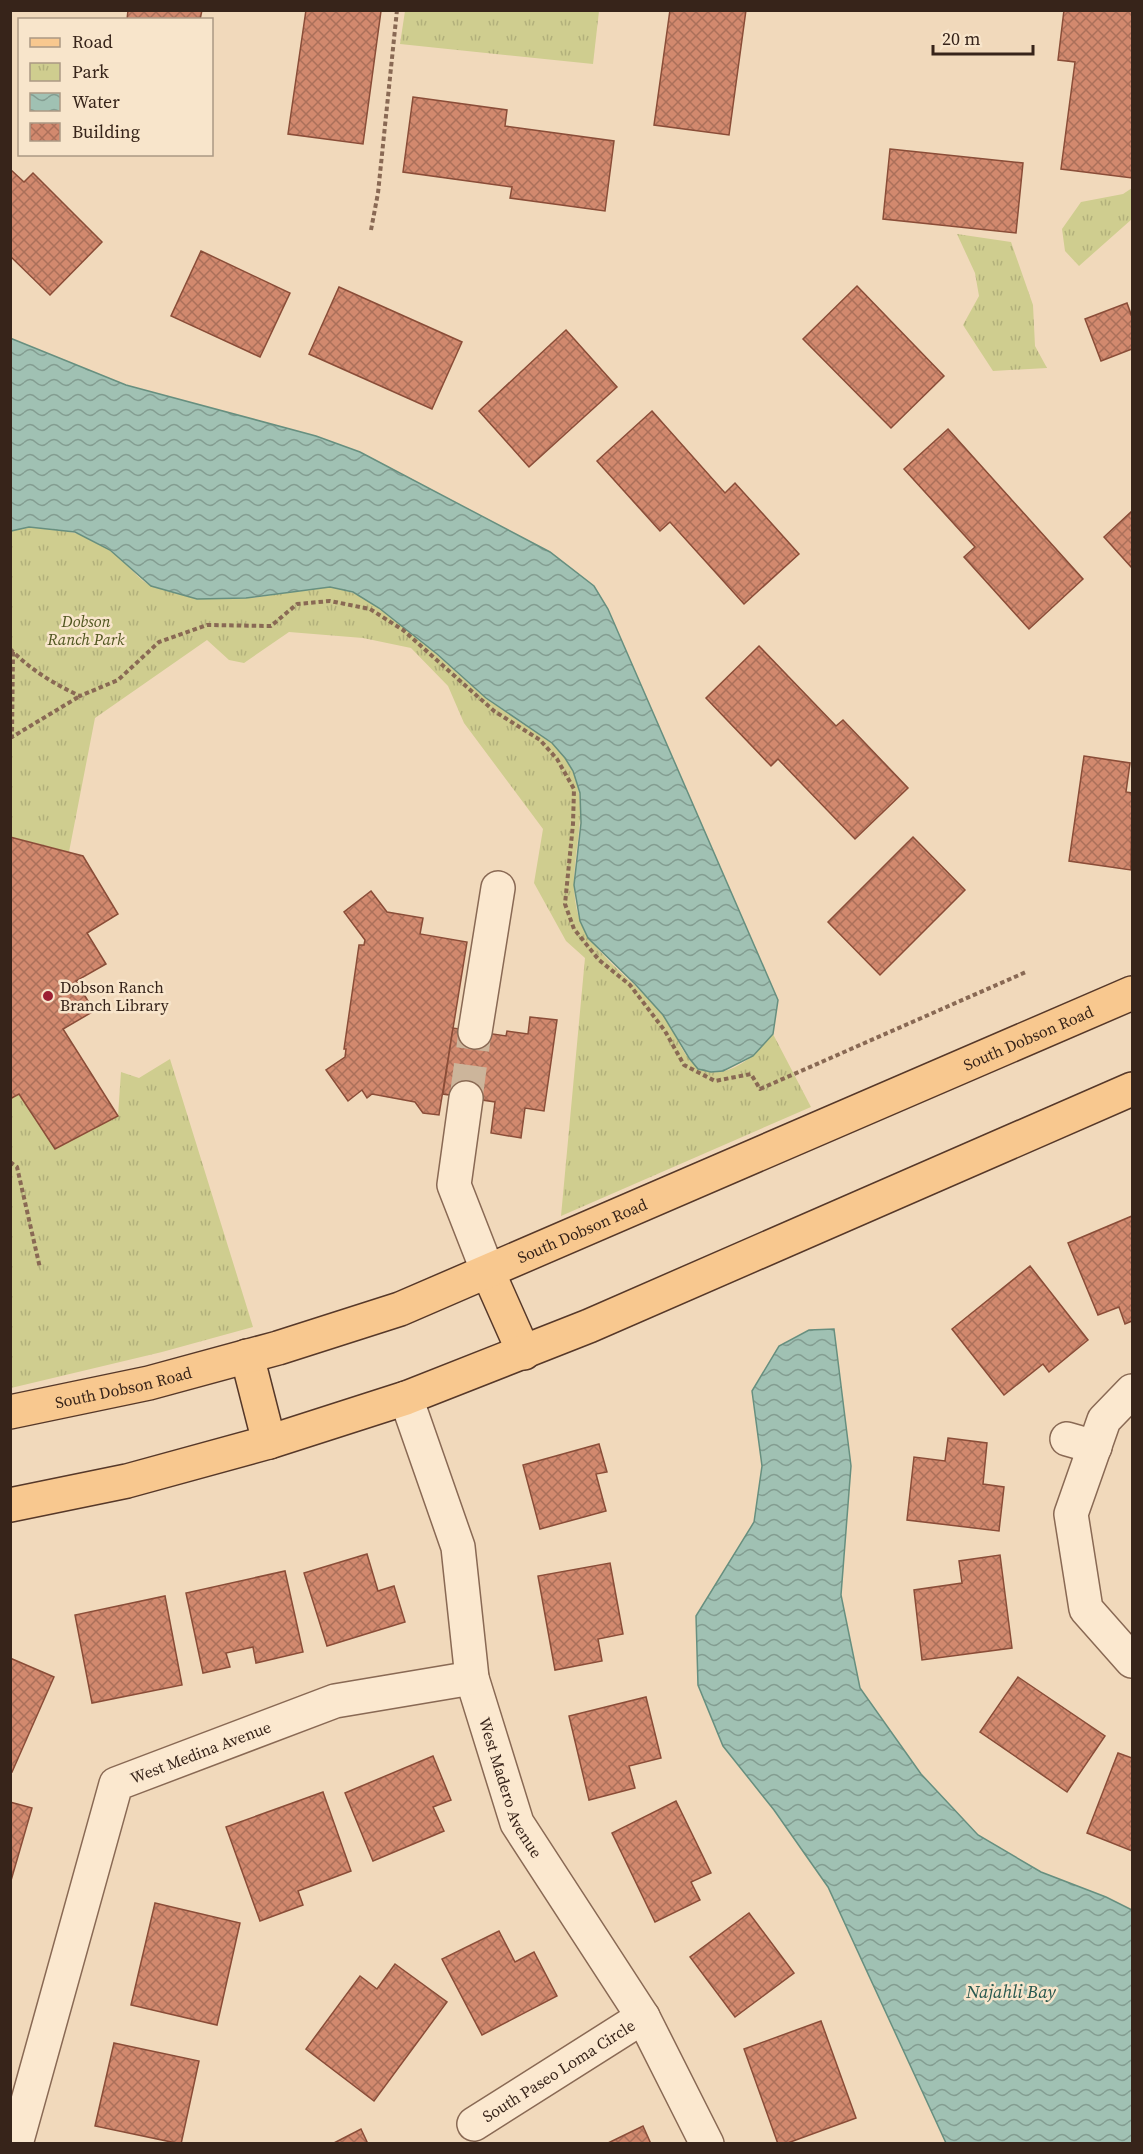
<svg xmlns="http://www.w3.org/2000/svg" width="1143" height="2154" viewBox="0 0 1143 2154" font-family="'Source Serif 4',serif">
<defs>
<pattern id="park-tufts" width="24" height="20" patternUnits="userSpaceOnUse" patternTransform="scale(1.5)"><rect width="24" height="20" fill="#cfcd8f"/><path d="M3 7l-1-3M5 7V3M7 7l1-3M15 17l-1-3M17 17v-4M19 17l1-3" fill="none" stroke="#b2b07b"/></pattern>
<pattern id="water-waves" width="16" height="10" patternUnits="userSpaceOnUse" patternTransform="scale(1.5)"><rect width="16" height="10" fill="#a0c1b3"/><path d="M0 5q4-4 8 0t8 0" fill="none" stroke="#839d91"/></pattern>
<pattern id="building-cross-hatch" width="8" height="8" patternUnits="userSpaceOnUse" patternTransform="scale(1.5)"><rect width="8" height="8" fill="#d2896e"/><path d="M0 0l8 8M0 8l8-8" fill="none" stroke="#ab705a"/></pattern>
</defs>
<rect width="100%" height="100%" fill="#f1d9bb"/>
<g fill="url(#park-tufts)">
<polygon points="405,11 599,11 593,64 400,44"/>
<polygon points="1132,188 1132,219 1079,266 1065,251 1062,229 1081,202 1123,194"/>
<polygon points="957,234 1011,242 1033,305 1035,346 1047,368 993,371 963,325 979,296 975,273"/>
<path d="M29,527C61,530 81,530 110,550C123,558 140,583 154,587C168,590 183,590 197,592C214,594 232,599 250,598C276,596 303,586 329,587C376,588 450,671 488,699C502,710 517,720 532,730C539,735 547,739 554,745C607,798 560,857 579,918C590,952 638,984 662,1013C677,1032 684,1069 711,1072C737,1074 758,1052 773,1034L811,1107L561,1216L585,958L566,941L534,883L543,829L464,723L448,686L411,648L363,638L289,632L244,663L229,660L207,640L95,718L69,852L11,837L10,531Z"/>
<polygon points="170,1059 253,1327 162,1352 11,1388 10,1099 19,1094 55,1149 118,1116 121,1072 139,1078"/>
</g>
<g fill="url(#water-waves)" stroke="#678f7f" stroke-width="1.5">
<polygon points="10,338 126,385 316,436 360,452 550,552 594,586 608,609 778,1000 773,1034 753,1056 723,1071 711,1072 698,1069 689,1058 663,1015 635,984 588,938 580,921 574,885 581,823 580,793 573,771 565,758 552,743 486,698 437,654 379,608 353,592 330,587 246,598 197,599 151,586 110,550 75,532 29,527 11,531"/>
<polygon points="834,1329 851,1466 841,1595 860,1688 921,1774 978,1835 1041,1872 1106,1897 1132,1910 1132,2143 946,2143 828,1887 774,1810 723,1746 698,1685 696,1616 754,1522 762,1466 752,1391 779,1346 809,1330"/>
</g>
<g fill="url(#building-cross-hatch)" stroke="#8a4d38" stroke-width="1.5">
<polygon points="128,10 202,10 200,20 127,20"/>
<polygon points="306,10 381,11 363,144 288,134"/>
<polygon points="670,10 746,10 729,135 654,125"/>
<polygon points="1064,10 1132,10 1132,178 1061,169 1075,62 1058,60"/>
<polygon points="413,97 507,110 505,126 614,141 605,211 510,198 512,187 403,172"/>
<polygon points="890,149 1023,163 1016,233 883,219"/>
<polygon points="10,169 24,182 33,173 102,242 50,295 10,256"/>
<polygon points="201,251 290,293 260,357 171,316"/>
<polygon points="857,286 944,376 891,428 803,339"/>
<polygon points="339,287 462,342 432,409 309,354"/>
<polygon points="1127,303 1132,317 1132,349 1101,361 1085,319"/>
<polygon points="566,330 617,387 529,467 479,411"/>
<polygon points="652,411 725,493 735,483 799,554 744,604 670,522 660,531 597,461"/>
<polygon points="948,429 1083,579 1029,629 964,557 975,547 904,469"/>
<polygon points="1132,511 1132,568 1104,537"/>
<polygon points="759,646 836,726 843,720 908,788 855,839 778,759 771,766 706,698"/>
<polygon points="1084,756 1130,763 1126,792 1132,793 1131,870 1069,861"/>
<polygon points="10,837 83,856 118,914 87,933 106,964 76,981 94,1011 63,1029 118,1116 55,1149 19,1094 10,1099"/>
<polygon points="913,837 965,890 880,975 828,922"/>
<polygon points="371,891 387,912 423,918 420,934 467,942 439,1115 423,1113 415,1102 372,1094 367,1098 362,1090 348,1101 326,1070 345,1057 346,1049 344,1049 359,945 364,945 365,940 344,912"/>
<polygon points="530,1017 557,1020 544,1111 525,1108 521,1138 491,1133 495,1102 443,1094 453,1028 506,1036 507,1031 528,1034"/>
<polygon points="1132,1216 1132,1321 1125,1324 1119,1307 1098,1315 1068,1243"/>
<polygon points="1030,1266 1088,1340 1049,1372 1043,1364 1004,1395 952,1329"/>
<polygon points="948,1438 987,1443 983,1484 1004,1487 999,1531 907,1520 914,1457 945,1461"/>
<polygon points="599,1444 607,1472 596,1474 606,1511 540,1529 523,1465"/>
<polygon points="367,1554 378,1591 394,1586 405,1622 327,1646 304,1573"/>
<polygon points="1000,1555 1012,1648 922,1660 914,1590 962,1583 959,1561"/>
<polygon points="610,1563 623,1634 598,1639 602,1661 555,1670 538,1576"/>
<polygon points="285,1571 303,1652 256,1663 253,1647 226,1653 230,1667 203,1673 186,1593"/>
<polygon points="165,1596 182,1685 92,1703 75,1615"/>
<polygon points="10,1658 54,1677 12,1772 10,1771"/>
<polygon points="1018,1677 1105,1736 1067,1792 980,1732"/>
<polygon points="646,1697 661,1758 629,1766 635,1788 589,1800 569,1716"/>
<polygon points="1118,1753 1132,1758 1132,1851 1087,1833"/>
<polygon points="433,1756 451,1800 433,1807 444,1831 373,1861 345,1793"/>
<polygon points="323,1792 351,1871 298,1891 303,1905 260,1921 226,1827"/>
<polygon points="676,1801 711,1873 691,1882 700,1900 655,1922 612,1833"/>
<polygon points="10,1802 32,1808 10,1884"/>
<polygon points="155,1903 240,1923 217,2025 131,2005"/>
<polygon points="749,1913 794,1973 735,2017 690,1957"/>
<polygon points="499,1931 515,1962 534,1952 557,1996 482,2035 442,1959"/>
<polygon points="395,1964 447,2002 374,2101 306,2049 360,1976 377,1989"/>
<polygon points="821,2021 856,2118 785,2144 778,2144 744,2049"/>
<polygon points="114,2043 199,2061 181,2144 95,2126"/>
<polygon points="643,2126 651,2144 606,2144"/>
<polygon points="361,2129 368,2144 332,2144"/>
</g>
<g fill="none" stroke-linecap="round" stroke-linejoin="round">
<polyline stroke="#ccb59b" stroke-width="33" stroke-dasharray="33 16" stroke-linecap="butt" points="466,1098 475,1032"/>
<g stroke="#896954" stroke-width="36">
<g id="minor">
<polyline points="475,1032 498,888"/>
<polyline points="466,1098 454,1185 488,1272"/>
<polyline points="1132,1391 1104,1420 1071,1514 1086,1609 1132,1661"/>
<path id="s1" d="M406,1398L458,1547L472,1678L517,1823L643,2017L707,2144"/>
<polyline points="1067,1439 1095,1447"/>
<path id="s2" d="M474,2124L643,2017"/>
<path id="s3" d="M16,2144L116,1784L335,1701L472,1678"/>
</g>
</g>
<g stroke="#563829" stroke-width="36">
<g id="major">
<polyline points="488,1272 524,1353"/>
<polyline points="247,1356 269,1442"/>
<path id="s4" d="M10,1412L149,1383L278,1348L400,1309L1132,993"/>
<polyline points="10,1505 127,1481 269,1442 406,1398 589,1326 1132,1089"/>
</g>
</g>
<g stroke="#896954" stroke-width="4" stroke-dasharray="4.5 3" stroke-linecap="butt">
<polyline points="371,230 378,193 397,10"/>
<path d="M10,649C31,670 54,684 80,696L118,680L159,642L207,625L271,626L297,604L330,601L370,609L403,630L494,711L540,740L557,759L574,789L573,824L565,904L574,929L599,960L630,985L665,1031L684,1065L715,1081L751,1074L760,1089L1026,972"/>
<polyline points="13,652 12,737 80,696"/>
<polyline points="10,1162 17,1167 40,1268"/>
</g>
<use href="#minor" stroke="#fbe8cf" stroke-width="33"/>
<use href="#major" stroke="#f8c88f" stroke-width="33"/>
</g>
<circle fill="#9c2033" stroke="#f8e5cb" stroke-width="2" cx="48" cy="996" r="6"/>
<g text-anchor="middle" stroke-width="5" stroke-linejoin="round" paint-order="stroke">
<g font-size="16" font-style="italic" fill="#4f551f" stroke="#f8e5cb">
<text x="86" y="627">Dobson<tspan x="86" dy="18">Ranch Park</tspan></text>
</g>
<g font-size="16" fill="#37241a" stroke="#f8e5cb" text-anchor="start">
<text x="60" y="993">Dobson Ranch<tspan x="60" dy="18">Branch Library</tspan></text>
</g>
<g font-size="16" fill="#37241a" stroke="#f8e5cb">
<text dy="6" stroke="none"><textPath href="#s4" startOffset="1088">South Dobson Road</textPath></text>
<text dy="6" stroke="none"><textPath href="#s4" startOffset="602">South Dobson Road</textPath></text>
<text dy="6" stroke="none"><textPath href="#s4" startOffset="116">South Dobson Road</textPath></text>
<text dy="6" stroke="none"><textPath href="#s3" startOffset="464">West Medina Avenue</textPath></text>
<text dy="6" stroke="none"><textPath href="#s1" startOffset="406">West Madero Avenue</textPath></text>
<text dy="6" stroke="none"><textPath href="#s2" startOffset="100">South Paseo Loma Circle</textPath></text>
</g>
<g font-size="18" font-style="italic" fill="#28584e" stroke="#f8e5cb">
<text x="1011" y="1998">Najahli Bay</text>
</g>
</g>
<rect width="1143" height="2154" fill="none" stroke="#37241a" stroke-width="24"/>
<rect x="18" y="18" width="195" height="138" fill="#f8e5cb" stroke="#ab9884" stroke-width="1.5"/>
<rect x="30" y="38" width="30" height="9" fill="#f8c88f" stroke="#ab9884" stroke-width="1.5"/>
<text x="72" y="48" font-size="18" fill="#37241a">Road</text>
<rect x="30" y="63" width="30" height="18" fill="url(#park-tufts)" stroke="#ab9884" stroke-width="1.5"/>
<text x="72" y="78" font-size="18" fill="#37241a">Park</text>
<rect x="30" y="93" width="30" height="18" fill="url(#water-waves)" stroke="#ab9884" stroke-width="1.5"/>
<text x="72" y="108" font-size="18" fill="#37241a">Water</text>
<rect x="30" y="123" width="30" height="18" fill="url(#building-cross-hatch)" stroke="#ab9884" stroke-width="1.5"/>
<text x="72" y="138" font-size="18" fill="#37241a">Building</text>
<path d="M933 45v9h100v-9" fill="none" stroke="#37241a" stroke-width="3"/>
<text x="942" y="45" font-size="18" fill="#37241a" stroke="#f8e5cb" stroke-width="4.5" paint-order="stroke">20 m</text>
</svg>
